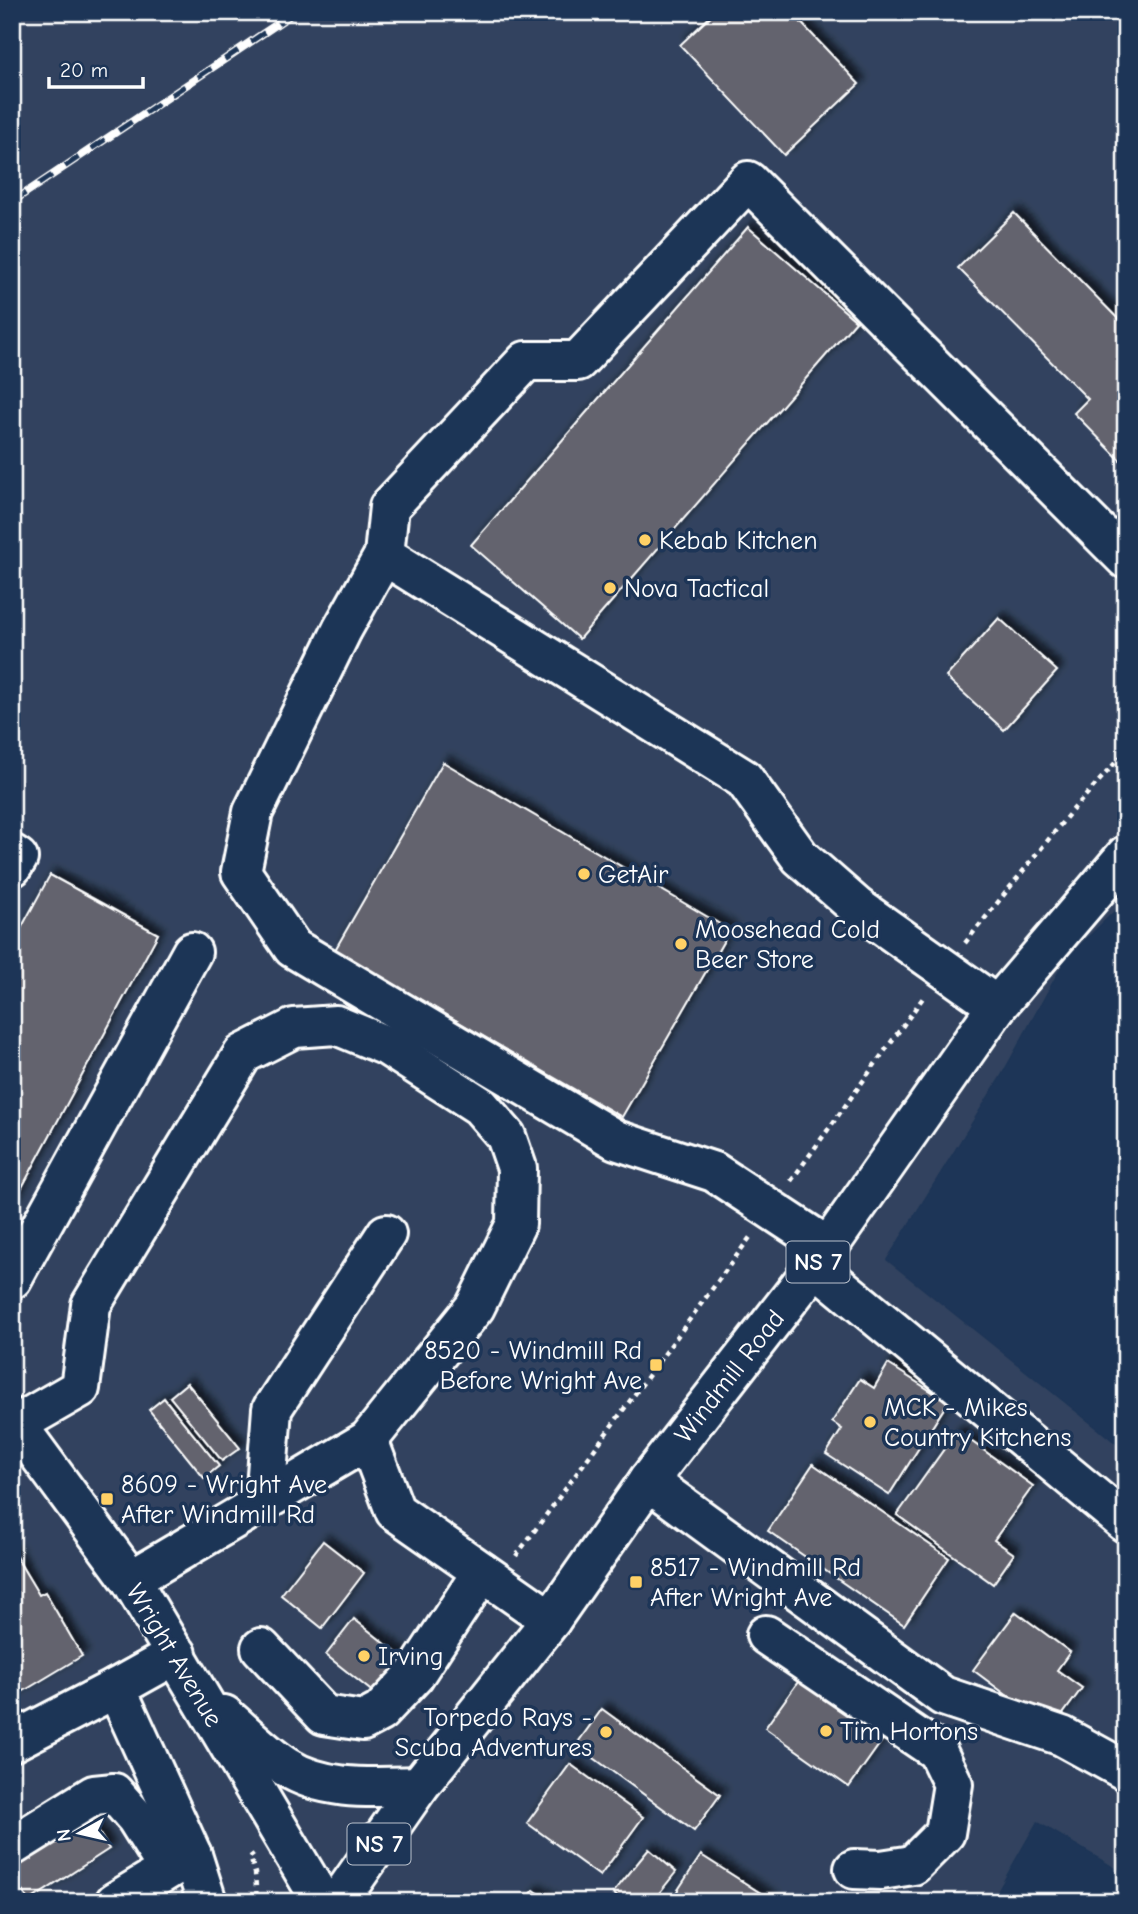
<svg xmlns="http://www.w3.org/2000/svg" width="1138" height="1914" viewBox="0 0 1138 1914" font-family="'Comic Neue',sans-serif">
<defs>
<filter id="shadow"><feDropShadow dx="6" dy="-6" stdDeviation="3.5" flood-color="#0009"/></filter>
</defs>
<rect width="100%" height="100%" fill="#1d3557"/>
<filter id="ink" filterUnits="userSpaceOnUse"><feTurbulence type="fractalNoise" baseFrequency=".0143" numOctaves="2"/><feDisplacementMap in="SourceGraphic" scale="14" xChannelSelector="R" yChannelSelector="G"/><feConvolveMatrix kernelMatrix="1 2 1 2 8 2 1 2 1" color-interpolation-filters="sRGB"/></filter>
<g filter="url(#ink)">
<polygon fill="#32435e" points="12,12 1126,12 1126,899 1065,959 1001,1075 886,1260 1126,1452 1126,1874 1037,1821 991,1902 12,1902"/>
<g fill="#64646e" stroke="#fff" stroke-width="2" filter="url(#shadow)">
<polygon points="715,12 791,12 859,84 784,155 680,45"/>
<polygon points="1014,213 1126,327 1126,466 1074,413 1088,399 958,268"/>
<polygon points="748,227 856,321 579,639 471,545"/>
<polygon points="999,618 1057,671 1004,730 946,677"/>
<polygon points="443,762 730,930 622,1117 335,950"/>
<polygon points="50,875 158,934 12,1206 12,945"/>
<polygon points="888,1364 948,1402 889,1495 826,1454 842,1429 832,1422 860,1379 874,1388"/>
<polygon points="187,1383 240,1448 222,1461 170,1397"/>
<polygon points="164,1398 219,1466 204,1478 149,1410"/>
<polygon points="957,1431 1033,1486 994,1540 1014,1554 993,1584 897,1515"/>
<polygon points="813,1464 949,1558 904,1625 768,1531"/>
<polygon points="323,1541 364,1573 322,1628 281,1595"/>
<polygon points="12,1550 39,1595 45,1592 82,1656 12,1698"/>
<polygon points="1016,1612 1070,1652 1057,1670 1082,1688 1052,1729 973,1670"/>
<polygon points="354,1619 402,1657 374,1693 326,1655"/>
<polygon points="803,1675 886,1735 849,1787 765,1728"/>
<polygon points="602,1709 720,1795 694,1831 576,1745"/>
<polygon points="570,1764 643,1817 600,1876 527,1823"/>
<polygon points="84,1809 109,1849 29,1901 12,1875 12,1855"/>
<polygon points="649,1849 676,1872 652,1902 624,1902 613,1893"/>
<polygon points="701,1855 773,1901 772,1902 670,1902"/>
<polygon points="534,1890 551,1902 525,1902"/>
</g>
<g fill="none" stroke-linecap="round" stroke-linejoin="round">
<g stroke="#fff" stroke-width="44">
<g id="minor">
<polyline points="384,555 342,630 253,812 241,872 293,948 616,1140 714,1172 828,1247"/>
<polyline points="12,854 18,858 12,867"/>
<polyline points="997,1006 857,907 800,857 744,779 384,555 389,507 526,361 578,361 748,181 1126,559"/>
<polyline points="815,1266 1126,1523"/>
<polyline points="12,1279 192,952"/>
<polyline points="12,1427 80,1388 91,1305 243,1054 294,1028 336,1025 387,1046 480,1106 506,1136 517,1168 516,1224 475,1307 368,1440 131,1580"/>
<polyline points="368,1440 395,1511 551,1620"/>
<polyline points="648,1481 943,1696 1062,1736 1126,1771"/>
<polyline points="265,1501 272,1409 386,1234"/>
<polyline points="766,1635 937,1751 953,1784 945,1833 913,1865 881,1870 854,1869"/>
<polyline points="261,1648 324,1715 363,1721 380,1712 414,1676 482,1572"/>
<polyline points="12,1742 116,1688"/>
<polyline points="12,1846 94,1795 114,1793 136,1818 168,1869"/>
<polyline points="192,1855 207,1902"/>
<polyline points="115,1902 192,1855 116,1688 177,1654"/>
</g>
</g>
<g stroke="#fff" stroke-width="44">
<g id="major">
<polyline points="12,1418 131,1580 322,1902"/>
<path d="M224,1715C244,1732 264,1753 286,1767C326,1792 375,1787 419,1786"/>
<polyline points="338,1902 419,1786 551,1620 648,1481 815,1266 997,1006 1126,855"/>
</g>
</g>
<g stroke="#fff" stroke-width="4.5" stroke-dasharray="5 5" stroke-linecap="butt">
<polyline points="965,943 1069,814 1126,751"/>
<polyline points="791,1181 925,995"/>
<polyline points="516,1556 751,1236"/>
<polyline points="254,1854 250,1857 255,1873 257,1902"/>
</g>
<use href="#minor" stroke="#1d3557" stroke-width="38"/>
<use href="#major" stroke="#1d3557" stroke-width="38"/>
<g stroke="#fff" stroke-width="8">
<polyline id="rail" points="12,202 295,12"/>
</g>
<use href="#rail" stroke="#1d3557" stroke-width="5" stroke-dasharray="16" stroke-linecap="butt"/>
</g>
</g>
<g fill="#ffd166" stroke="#1d3557" stroke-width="2.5">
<circle cx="645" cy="540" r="7"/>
<circle cx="610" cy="588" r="7"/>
<circle cx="584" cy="874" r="7"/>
<circle cx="681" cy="944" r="7"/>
<rect x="649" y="1358" width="14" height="14" rx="3.5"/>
<circle cx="870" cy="1422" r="7"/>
<rect x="100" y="1492" width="14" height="14" rx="3.5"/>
<rect x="629" y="1575" width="14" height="14" rx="3.5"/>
<circle cx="364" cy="1656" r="7"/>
<circle cx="826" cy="1731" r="7"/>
<circle cx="606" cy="1732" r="7"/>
</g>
<g text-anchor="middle" stroke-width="7" stroke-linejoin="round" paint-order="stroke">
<g fill="#1d3557" stroke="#bbc2cd" stroke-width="2">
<rect x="786.5" y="1241.5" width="63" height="41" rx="5"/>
<rect x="347.5" y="1823.5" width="63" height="41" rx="5"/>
</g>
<g font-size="24" font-weight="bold" fill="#fff">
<text x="818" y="1270">NS 7</text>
<text x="379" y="1852">NS 7</text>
</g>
<g font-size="26" fill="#fff" stroke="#1d3557" text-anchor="start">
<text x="659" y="549">Kebab Kitchen</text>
<text x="624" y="597">Nova Tactical</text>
<text x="598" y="883">GetAir</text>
<text x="695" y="938">Moosehead Cold<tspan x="695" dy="30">Beer Store</tspan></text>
<text x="642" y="1359" text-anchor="end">8520 - Windmill Rd<tspan x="642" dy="30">Before Wright Ave</tspan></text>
<text x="884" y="1416">MCK - Mikes<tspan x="884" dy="30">Country Kitchens</tspan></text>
<text x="121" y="1493">8609 - Wright Ave<tspan x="121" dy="30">After Windmill Rd</tspan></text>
<text x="650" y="1576">8517 - Windmill Rd<tspan x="650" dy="30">After Wright Ave</tspan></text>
<text x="378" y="1665">Irving</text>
<text x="592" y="1726" text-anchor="end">Torpedo Rays -<tspan x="592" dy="30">Scuba Adventures</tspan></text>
<text x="840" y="1740">Tim Hortons</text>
</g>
<g font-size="26" fill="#fff" stroke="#1d3557">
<text transform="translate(729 1376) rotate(-52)" y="9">Windmill Road</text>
<text transform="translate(175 1655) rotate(59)" y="9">Wright Avenue</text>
</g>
</g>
<rect width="1138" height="1914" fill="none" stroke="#1d3557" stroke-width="42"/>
<rect x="21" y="21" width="1096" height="1872" fill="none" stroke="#fff" stroke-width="2.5" filter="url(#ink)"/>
<g transform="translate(80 1833) rotate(262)" stroke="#1d3557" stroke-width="5" paint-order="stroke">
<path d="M0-5L12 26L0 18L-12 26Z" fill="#ffffff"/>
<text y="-10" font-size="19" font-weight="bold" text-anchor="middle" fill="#ffffff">N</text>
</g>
<path d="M49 77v10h94v-10" fill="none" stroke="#ffffff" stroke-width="3.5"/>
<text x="60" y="77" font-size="21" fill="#ffffff" stroke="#1d3557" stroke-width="5" paint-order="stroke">20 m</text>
</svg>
